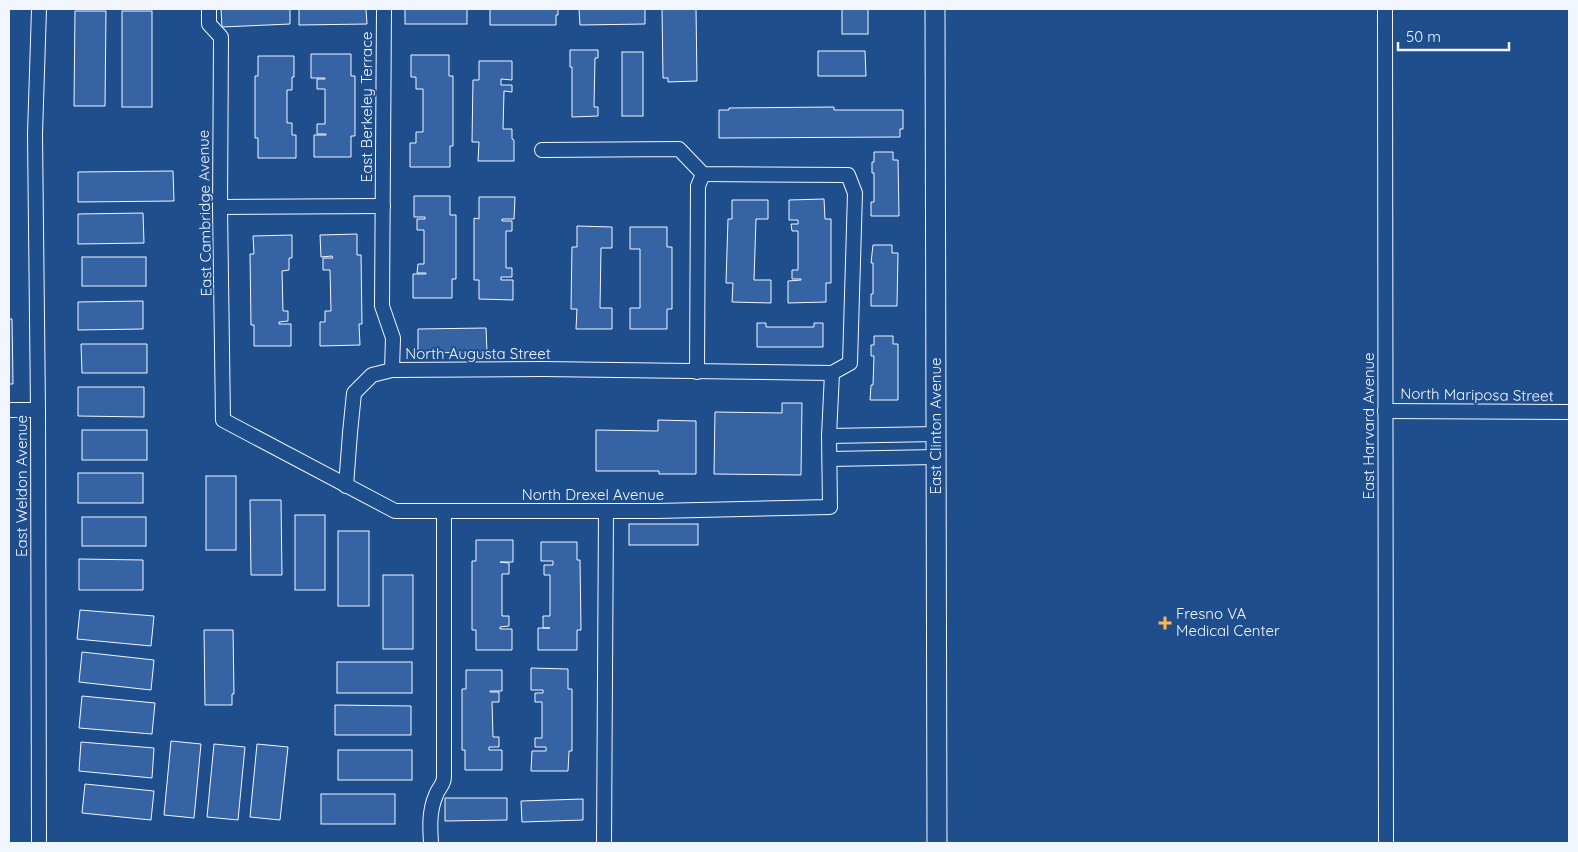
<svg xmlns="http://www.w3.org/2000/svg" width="1578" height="852" viewBox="0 0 1578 852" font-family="Quicksand,sans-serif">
<rect width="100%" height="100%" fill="#1f4e8c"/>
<g fill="#3563a3" stroke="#f2f6ff">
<polygon points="221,9 290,9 290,24 222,27"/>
<polygon points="299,9 366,9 367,24 299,25"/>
<rect x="405" y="9" width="62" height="15"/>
<polygon points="490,9 558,9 558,15 556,15 556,25 490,25"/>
<polygon points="579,9 645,9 645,24 580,25"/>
<polygon points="662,9 696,9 697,81 668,82 668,78 663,78"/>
<rect x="842" y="9" width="26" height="25"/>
<polygon points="75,11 106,11 105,106 74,106"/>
<rect x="122" y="11" width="30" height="96"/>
<polygon points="570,50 598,50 598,58 595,58 594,107 598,107 598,116 572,117 572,67 570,67"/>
<polygon points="818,51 865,51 866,76 818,76"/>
<rect x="622" y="52" width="21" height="64"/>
<polygon points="311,54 351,54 351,76 355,76 355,136 351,136 351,157 314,157 314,135 326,135 326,134 317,134 317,124 325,124 325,89 317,89 317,79 325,79 325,78 311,78"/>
<polygon points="411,55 449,55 449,76 453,76 453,146 450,146 450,167 410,167 410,143 416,143 416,132 423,132 423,89 416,89 416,77 411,77"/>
<polygon points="258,56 294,56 294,77 292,77 292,90 287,90 287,123 292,123 292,135 296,135 296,158 258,158 258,138 255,138 255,76 258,76"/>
<polygon points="479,61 512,61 512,80 501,79 501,85 512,85 512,92 504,91 503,129 512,129 512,139 514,140 514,161 478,161 479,142 472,142 473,80 479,80"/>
<polygon points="834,107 834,110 903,110 903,129 900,129 900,137 719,138 719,110 729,110 729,108"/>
<polygon points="874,152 893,152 893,160 898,160 899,216 871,216 871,202 874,202 874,173 872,173 872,162 874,162"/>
<polygon points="173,171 174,201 78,202 78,172"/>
<polygon points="414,196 450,196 450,215 456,215 456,279 452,279 452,298 413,298 413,274 426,274 426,273 417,273 418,264 424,264 424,230 417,230 417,219 425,219 425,217 414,217"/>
<polygon points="479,197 515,197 514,219 502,219 502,221 512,221 512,231 506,231 506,268 512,268 512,277 501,277 501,280 513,280 513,300 479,299 479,280 474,280 474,218 479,219"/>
<polygon points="824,199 825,219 831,219 831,283 826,283 826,302 788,303 788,281 801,280 801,279 792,279 792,270 798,270 798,231 792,231 791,224 798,224 798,220 789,220 789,200"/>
<polygon points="732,200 768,200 768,219 756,219 754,280 771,280 771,303 732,302 733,283 726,283 728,219 732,219"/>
<polygon points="143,213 144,243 78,244 78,214"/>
<polygon points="577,226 612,227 612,248 601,248 600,308 612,308 612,329 576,329 577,309 571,309 572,247 577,247"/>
<polygon points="630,227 667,227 667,247 672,247 672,309 667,309 667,329 630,329 630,308 640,308 640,249 630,249"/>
<polygon points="357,234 357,255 361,255 362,324 359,324 360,345 320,346 320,322 325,322 325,311 331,311 330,270 323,270 323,258 333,258 332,256 321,257 320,235"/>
<polygon points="292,235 292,258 289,258 289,270 282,271 283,311 288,311 288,321 279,322 279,324 291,324 291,346 254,346 254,325 251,325 250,254 254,254 253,236"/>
<polygon points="873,245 892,245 892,253 898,253 897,306 871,306 871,294 873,294 873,263 871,263"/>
<rect x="82" y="257" width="64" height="29"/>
<polygon points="143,301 143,329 78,330 78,302"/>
<polygon points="9,319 12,319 13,384 9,384"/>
<polygon points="757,323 766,323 766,327 814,327 814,323 823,323 823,347 757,347"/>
<polygon points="486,328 487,352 418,353 418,329"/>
<polygon points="874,336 893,336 893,344 898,344 898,400 870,400 871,385 873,385 874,356 871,356 871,345 874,345"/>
<polygon points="81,344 147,344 147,373 82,373"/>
<polygon points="78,387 144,387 144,417 78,416"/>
<polygon points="782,403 802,403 801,475 714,474 715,412 782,413"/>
<polygon points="658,420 696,421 696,474 659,474 659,471 596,471 596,430 658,431"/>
<rect x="82" y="430" width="65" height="30"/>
<rect x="78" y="473" width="65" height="30"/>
<rect x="206" y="476" width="30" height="74"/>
<polygon points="250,500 281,500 282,575 251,575"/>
<rect x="295" y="515" width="30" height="75"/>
<rect x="82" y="517" width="64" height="29"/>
<rect x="629" y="524" width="69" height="21"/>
<rect x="338" y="531" width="31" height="75"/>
<polygon points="476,540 513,540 513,562 500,562 509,563 509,574 502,574 502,616 509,616 509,626 500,627 500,629 512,629 512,650 476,650 476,630 472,630 472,561 476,561"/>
<polygon points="541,542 577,542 577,560 580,560 581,630 577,630 577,650 538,650 538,628 550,628 543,628 543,616 550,616 550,575 544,575 544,565 553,565 553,561 541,561"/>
<polygon points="79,559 143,560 143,590 79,590"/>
<rect x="383" y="575" width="30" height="74"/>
<polygon points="80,610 154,616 151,646 77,639"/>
<polygon points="204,630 233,630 234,694 232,694 232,705 205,705"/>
<polygon points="82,652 154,660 151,690 79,682"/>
<rect x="337" y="662" width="75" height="31"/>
<polygon points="531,668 568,669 568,689 572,689 572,751 569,751 568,771 531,771 532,751 546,751 546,747 535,747 535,738 542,738 542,702 535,702 535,693 543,693 543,690 531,690"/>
<polygon points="466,670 502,670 502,691 490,691 490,692 499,692 499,702 492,702 493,737 499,737 499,747 489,747 489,750 502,750 502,770 465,770 465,750 462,750 462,689 466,689"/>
<polygon points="82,696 155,703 152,734 79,728"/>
<polygon points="335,705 411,706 411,735 335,735"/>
<polygon points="171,741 201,744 194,818 164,815"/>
<polygon points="81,742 154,748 152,778 79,771"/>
<polygon points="214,744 245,747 238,820 207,817"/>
<polygon points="257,744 288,747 280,820 250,817"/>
<rect x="338" y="750" width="74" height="30"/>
<polygon points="85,784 154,791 151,820 82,813"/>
<rect x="321" y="794" width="74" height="30"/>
<polygon points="445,798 507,798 507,820 445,821"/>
<polygon points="583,799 583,820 522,822 521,801"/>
</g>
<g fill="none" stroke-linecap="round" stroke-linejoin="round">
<g stroke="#f2f6ff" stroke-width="16">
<g id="minor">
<polyline points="209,9 209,24 221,37 220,207 223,420 395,511 656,511 830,507 829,436 832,373 543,369 392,370 393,338 382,306 384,9"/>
<polyline points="1385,9 1386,843"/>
<polyline points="542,150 679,149 703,174 848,175 855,193 850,363 832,373"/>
<polyline points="220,207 383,206"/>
<polyline points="697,372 698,186 703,174"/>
<polyline points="9,410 38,410"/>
<polyline points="1385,411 1569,412"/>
<polyline points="829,436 936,434"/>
<polyline points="830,459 936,457"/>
<polyline points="346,486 350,433 354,393 372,375 392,370"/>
<polyline points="39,843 38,410 35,134 39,9"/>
<path d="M431,843C430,827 429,811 436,795C438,788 444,785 444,777V511"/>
<polyline points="604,843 606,511"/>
</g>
</g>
<g stroke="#f2f6ff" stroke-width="21">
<polyline id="secondary" points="935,9 937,843"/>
</g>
<use href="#minor" stroke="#1f4e8c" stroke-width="14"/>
<use href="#secondary" stroke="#1f4e8c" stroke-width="19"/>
</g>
<path fill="#ffb74d" stroke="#1f4e8c" stroke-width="2" d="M1162.5 615.5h5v5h5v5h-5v5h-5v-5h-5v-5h5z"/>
<g text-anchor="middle" stroke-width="4" stroke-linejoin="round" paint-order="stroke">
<g font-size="15" fill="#f2f6ff" stroke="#1f4e8c">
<text transform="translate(367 107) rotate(-90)" y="5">East Berkeley Terrace</text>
<text transform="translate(205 213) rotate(-91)" y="5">East Cambridge Avenue</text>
<text x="478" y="359">North Augusta Street</text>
<text transform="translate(1477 395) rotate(1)" y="5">North Mariposa Street</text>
<text transform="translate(936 426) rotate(-90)" y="5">East Clinton Avenue</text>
<text transform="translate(1369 426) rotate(-90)" y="5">East Harvard Avenue</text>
<text transform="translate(22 486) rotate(-90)" y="5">East Weldon Avenue</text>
<text x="593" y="500">North Drexel Avenue</text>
</g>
<g font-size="15" fill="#f2f6ff" stroke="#1f4e8c" text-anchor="start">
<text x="1176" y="619">Fresno VA<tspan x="1176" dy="17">Medical Center</tspan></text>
</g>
</g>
<rect width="1578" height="852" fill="none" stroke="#f2f6ff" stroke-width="20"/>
<path d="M1398 42v8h111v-8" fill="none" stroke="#f2f6ff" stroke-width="2.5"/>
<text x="1406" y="42" font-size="15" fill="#f2f6ff" stroke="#1f4e8c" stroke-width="4" paint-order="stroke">50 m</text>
</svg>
